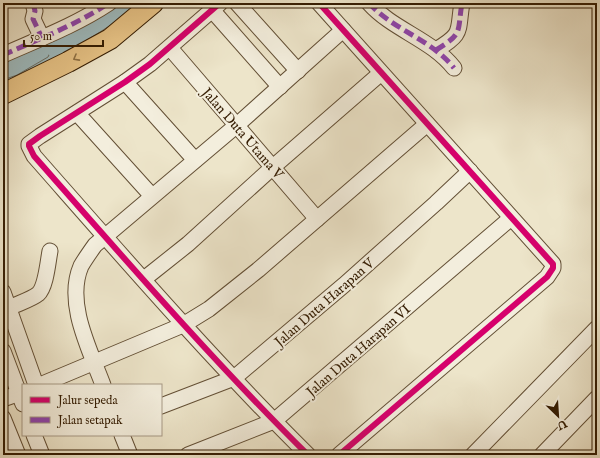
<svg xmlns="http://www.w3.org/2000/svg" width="600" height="458" viewBox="0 0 600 458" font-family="'IM FELL English',serif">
<rect width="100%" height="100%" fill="#ede5ca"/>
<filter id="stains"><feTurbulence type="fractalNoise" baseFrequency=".005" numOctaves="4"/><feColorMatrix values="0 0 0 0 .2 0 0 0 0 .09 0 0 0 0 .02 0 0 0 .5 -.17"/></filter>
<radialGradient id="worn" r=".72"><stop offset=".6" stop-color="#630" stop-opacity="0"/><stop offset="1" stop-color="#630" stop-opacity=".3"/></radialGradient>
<path fill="#9ebcc1" stroke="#747c75" d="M131,3H140C115,24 86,41 58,57C40,66 22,77 3,84V68L89,30L128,6Z"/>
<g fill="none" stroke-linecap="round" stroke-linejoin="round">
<polyline stroke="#6a6c62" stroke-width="1" points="3,71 13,69 46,54 49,55 48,57 17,75 3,80"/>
<polyline stroke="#9ebcc1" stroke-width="19" points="3,66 128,6 131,3"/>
<g stroke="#634f35" stroke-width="17">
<g id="minor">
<polyline points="33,3 35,11 33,19 42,38"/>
<path d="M220,3L150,64L125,82L40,136L29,144V146L34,156C123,257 212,360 308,455"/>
<polyline points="237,3 298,71"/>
<polyline points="319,3 553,264 553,268 547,277 339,455"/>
<path d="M369,3C393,30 431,39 454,68"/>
<polyline points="212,10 280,87"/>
<polyline points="170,48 317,219"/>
<path d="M436,50C464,33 457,32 462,3"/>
<path d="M3,55C39,39 76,25 109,3"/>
<polyline points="125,82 195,160"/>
<polyline points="77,113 152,196"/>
<polyline points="144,279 188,244 273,167 381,73"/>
<polyline points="3,292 36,385"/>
<path d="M9,308C17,304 32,299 38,294C46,287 48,261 50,251"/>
<polyline points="3,351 23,404"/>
<polyline points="40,385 183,325 209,309 258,270 427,124"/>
<path d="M103,385C90,350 65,303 81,266C85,259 90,252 95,245L237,125L343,30"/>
<polyline points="3,399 23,392"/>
<polyline points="161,406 234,378 344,285 436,203 470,171"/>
<polyline points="3,418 18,455"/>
<polyline points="34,435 42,455"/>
<polyline points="122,435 130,455"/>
<polyline points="188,455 274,421 511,218"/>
<polyline points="473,455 597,328"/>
<polyline points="542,455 597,398"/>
</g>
</g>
<g stroke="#351d03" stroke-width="22">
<polyline id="major" points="3,94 68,62 110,39 153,3"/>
</g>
<use href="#minor" stroke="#f3eedd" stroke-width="15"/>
<use href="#major" stroke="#e6c285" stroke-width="20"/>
<g stroke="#8e44ad" stroke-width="5" stroke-dasharray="10 5" stroke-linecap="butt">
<polyline points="33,3 35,11 33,19 42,38"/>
<path d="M369,3C393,30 431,39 454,68"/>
<path d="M436,50C464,33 457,32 462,3"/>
<path d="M3,55C39,39 76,25 109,3"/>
</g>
<g stroke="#f3eedd" stroke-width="8">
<g id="cycleway">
<path d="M220,3L150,64L125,82L40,136L29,144V146L34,156C123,257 212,360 308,455"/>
<polyline points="319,3 553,264 553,268 547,277 339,455"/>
</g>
</g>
<use href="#cycleway" stroke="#d6006c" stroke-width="6"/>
</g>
<defs><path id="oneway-chevron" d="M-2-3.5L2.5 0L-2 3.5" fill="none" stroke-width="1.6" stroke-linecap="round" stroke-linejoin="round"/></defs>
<use stroke="#8e7044" href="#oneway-chevron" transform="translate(76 58) rotate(151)"/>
<g text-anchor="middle" stroke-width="4" stroke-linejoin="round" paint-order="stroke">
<g font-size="14" fill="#351d03" stroke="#f3eedd">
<text transform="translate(243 133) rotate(49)" y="5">Jalan Duta Utama V</text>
<text transform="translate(324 302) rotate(-41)" y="5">Jalan Duta Harapan V</text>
<text transform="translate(358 350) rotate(-41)" y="5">Jalan Duta Harapan VI</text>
</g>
</g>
<rect width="600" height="458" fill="none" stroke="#ede5ca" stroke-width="16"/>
<rect x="4" y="4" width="592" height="450" fill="none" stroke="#351d03" stroke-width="2"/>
<rect x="8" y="8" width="584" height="442" fill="none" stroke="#351d03"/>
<rect x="22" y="384" width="140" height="52" fill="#f3eedd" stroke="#a79a86"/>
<rect x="30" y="397" width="20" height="6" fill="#d6006c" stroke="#a79a86"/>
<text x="58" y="404" font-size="12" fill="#351d03">Jalur sepeda</text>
<rect x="30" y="417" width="20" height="6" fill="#8e44ad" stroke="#a79a86"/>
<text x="58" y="424" font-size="12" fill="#351d03">Jalan setapak</text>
<g transform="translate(558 416) rotate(155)" stroke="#f3eedd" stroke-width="3" paint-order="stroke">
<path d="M0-3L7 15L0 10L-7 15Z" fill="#351d03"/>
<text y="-6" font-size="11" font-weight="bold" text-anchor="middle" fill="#351d03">U</text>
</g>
<path d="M24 40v6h79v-6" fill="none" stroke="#351d03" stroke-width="2"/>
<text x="30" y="40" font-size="12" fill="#351d03" stroke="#f3eedd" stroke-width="3" paint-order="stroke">50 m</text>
<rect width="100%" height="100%" filter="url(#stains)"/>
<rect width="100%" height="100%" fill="url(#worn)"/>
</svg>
